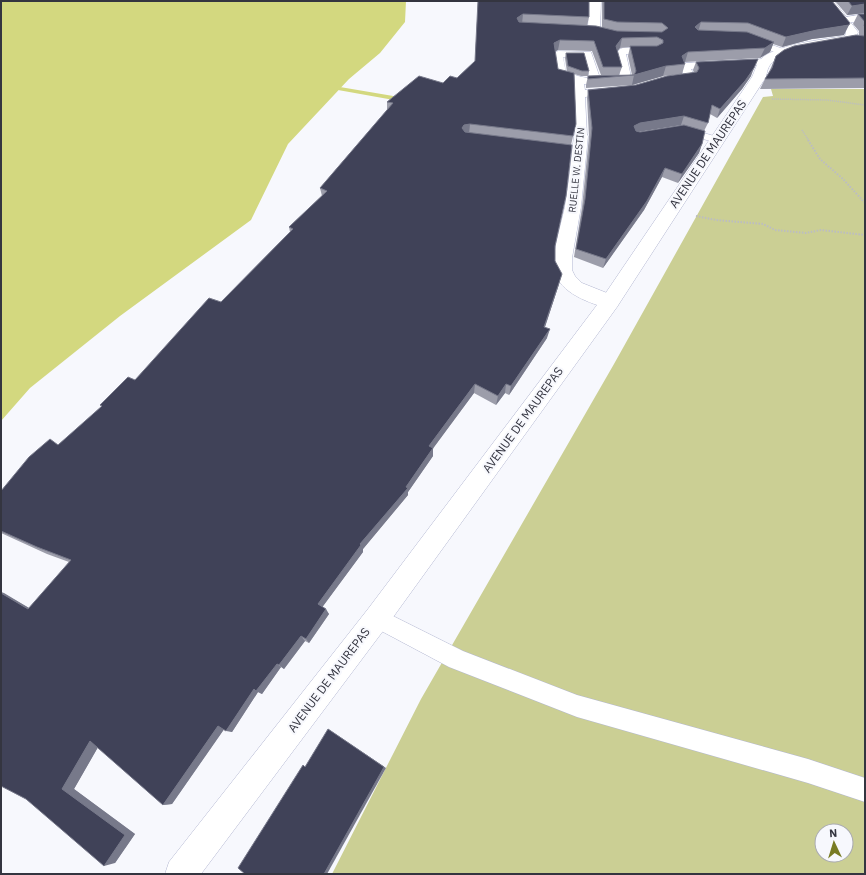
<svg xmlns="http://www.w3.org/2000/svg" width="866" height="875" viewBox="0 0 866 875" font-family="'IBM Plex Sans',sans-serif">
<rect width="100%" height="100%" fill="#f7f8fd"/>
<path fill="#cbcf94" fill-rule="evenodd" d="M771,89H865V874H332L421,699L614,364L763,97L773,96ZM822,831H846V855H822Z"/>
<polygon fill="#d3d87f" points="1,1 406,1 405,22 380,53 349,79 288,144 251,220 120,316 30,388 1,421"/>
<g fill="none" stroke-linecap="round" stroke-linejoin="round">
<polygon fill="#d3d87f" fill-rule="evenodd" points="340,87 405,98 408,100 405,102 338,90 337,89"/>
<g stroke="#b2b6d1" stroke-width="1">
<g id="service">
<polygon points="750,37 786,50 788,52 783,55 747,42 745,40 747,38"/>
<path d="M623,48H652L657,51L652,54H626L632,81L631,83L584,84L585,90L611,88L616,91L611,94L585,97L587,136L585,138H577L575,136L574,82L557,78L553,54L558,51L591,52L600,78H621L615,55L620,49ZM563,57H584L590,78C581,78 575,74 566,73Z"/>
<polygon points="765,59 768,60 770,62 768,64 691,69 695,77 694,79 672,82 667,79 668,77 684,75 680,66 685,63"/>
<polygon points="683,127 721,138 723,140 721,142 717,143 679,132 677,130 679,128"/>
<polygon points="377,608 463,651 577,695 808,759 865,778 865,802 808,783 577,717 449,667 370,625 367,618 370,611"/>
</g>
</g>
<g stroke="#b2b6d1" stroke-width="1">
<g id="minor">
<polygon points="589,1 601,1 600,31 598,34 590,34 588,31"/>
<polygon points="865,14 865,22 840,22 838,20 840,18"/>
<path d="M581,132L586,133L588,136L581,207L572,258V270L575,276L582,283L617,297L619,302L617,307L610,309C590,303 560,294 554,270C551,256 562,222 565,206C569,183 571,159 574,136L576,133Z"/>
</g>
</g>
<g stroke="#b2b6d1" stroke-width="1">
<path id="tertiary" d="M822,1H834L858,32L855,42C834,47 787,48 772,63C768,66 767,72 766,77L617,307L386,627L201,874H165L169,862L368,609L603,297L752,77C755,71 756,65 760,60C773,45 825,39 845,36L846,32Z"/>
</g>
<g stroke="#bbbcc3" stroke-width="1.5" stroke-dasharray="1 1" stroke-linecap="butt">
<polyline points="772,99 827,100 865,105"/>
<polyline points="802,130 809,141"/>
</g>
<g stroke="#bbbcc3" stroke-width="2" stroke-dasharray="1.5 1.5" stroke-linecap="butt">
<polyline points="808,140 820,159 843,179 865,203"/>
<polyline points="696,216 716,220 763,224 775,230 806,233 821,230 865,235"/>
</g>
<use href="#service" fill="#fff" fill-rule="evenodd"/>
<use href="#minor" fill="#fff" fill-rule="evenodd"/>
<use href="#tertiary" fill="#fff" fill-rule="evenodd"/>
</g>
<g fill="#9c9daa" fill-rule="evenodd">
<path d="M478,1L589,17L587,26L602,27V1H832L844,35L812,39L782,47L773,44L770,52L760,58L685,62H684L685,64L682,74L663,76L632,85L586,88V85L588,76H581L574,74L576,124L571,145L555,246V261L559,284L545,327L547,338L509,395L505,393L496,405L474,393L433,448V456L408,492V495L363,549V552L322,607L329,614L309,643L305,641L284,669L281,667L262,694L258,692L232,732L224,729L172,804L163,805L98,747L74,789L135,834L115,863L26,799L1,786V592L29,608L69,562L47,554L1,533V491L58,445L102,407L100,405L135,380L221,302L290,232L289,227L322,196L320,188L387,110V102L443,83L457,78L475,61ZM630,47L628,56L632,75H619L622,67L617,51L620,48ZM558,50L592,51L601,75L588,76L589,71L566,53L565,58L567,72L558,69L555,51Z"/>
<polygon points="835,1 865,1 865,13 847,15"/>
<polygon points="858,14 865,14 865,88 760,89 765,79 769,72 776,56 859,35 859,31 853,24"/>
<path d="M696,62L751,76L742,89L717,118L710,114L708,123L704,131L702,144L699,153L678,183L662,177L644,210L603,268L574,257L582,207L589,136L587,98L588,90L636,85L694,73L693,70ZM681,125H683L640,132L638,131Z"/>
</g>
<g fill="#77798a">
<polygon points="865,4 865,13 847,15 852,6"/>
<polygon points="523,14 522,24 516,28 517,18"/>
<polygon points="701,22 698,32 695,27"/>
<polygon points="849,25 844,35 812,39 782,47 786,37 817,30"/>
<polygon points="622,38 620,48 614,55 616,46"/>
<polygon points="560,40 558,50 552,53 554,43"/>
<polygon points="774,42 770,52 760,58 765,48"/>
<polygon points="688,52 685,62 680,64 682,56"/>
<polygon points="666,66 663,76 632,85 634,75"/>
<polygon points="754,68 751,76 742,89 717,118 720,109"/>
<polygon points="684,116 681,125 638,132 631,135 634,126 640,123"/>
<polygon points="470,124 469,134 464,135 462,128 464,125"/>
<polygon points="702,144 699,153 678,183 682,174"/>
<polygon points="665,168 662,177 644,210 603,268 606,259"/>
<polygon points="562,274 559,284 542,336 544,327"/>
<polygon points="550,329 547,338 509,395 511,386"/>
<polygon points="475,384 474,393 429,454 429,446"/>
<polygon points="506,384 505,393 496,405 498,396"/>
<polygon points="433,448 433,456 408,492 408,495 363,549 363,552 321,609 318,604 360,544 406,487"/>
<polygon points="1,592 4,593 39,614 28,609 1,593"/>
<polygon points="326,609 329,614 309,643 306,639"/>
<polygon points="301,636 305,641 284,669 279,665"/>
<polygon points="277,664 281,667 262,694 258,692 232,732 226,731 254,689"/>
<polygon points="218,726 225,728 172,804 163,805"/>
<polygon points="328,729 386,768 327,874 324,874"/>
<polygon points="90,741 101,742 74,789 135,834 115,863 104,866 62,789"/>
</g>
<g fill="#404258" stroke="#77798a">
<polygon points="478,1 589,1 589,17 523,14 517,18 519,22 596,26 617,31 662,32 668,28 662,23 617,22 604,19 604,1 832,1 850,23 849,25 817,30 786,37 748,23 701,22 695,27 698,30 747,32 774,42 765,48 688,52 682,56 685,64 666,66 634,75 588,79 588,76 634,75 636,71 630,46 657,46 663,43 663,40 657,37 622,38 616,46 622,67 603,67 594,41 560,40 554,43 558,69 574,73 576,124 573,136 470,124 464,125 462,128 465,132 572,145 566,196 555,246 555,261 562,274 544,327 550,329 511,386 506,384 498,396 475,384 429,446 433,448 406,487 408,488 360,544 361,545 318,604 326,609 306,639 301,636 279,665 277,664 256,691 254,689 226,731 218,726 163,805 90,741 62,789 125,835 104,866 26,799 1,786 1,593 28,609 71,560 37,547 1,531 1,491 29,457 50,439 58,445 102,406 100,405 128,377 135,380 209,298 221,302 293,229 289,227 327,191 320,188 393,103 387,102 419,76 443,83 450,76 457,78 475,61"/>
<polygon points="848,1 865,1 865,4 852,6"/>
<polygon points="858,14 865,14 865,26 864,26 865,22"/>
<polygon points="856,35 865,36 865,78 765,79 772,68 776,56 784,50 794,46"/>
<polygon points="566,53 584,53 589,71 582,71 568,66"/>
<polygon points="758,59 754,68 745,81 720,109 712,105 708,123 684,116 640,123 634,126 636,131 640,132 684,125 705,131 702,144 682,174 665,168 647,201 606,259 576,249 585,199 592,128 588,90 636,85 667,76 697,72 699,68 696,62"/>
<polygon points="328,729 384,767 324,874 245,874 238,868 303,765 305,767"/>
</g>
<g text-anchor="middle" stroke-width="4" stroke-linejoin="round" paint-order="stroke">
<g font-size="10" fill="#343540" stroke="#f7f8fd">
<text transform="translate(576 170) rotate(-84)" y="4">RUELLE W. DESTIN</text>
</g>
<g font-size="12" fill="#343540" stroke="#f7f8fd">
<text transform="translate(708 154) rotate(-56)" y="4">AVENUE DE MAUREPAS</text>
<text transform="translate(523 420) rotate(-54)" y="4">AVENUE DE MAUREPAS</text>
<text transform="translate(329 680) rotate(-53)" y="4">AVENUE DE MAUREPAS</text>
</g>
</g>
<rect width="866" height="875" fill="none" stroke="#343540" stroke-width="4"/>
<g transform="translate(834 843) rotate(356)"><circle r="19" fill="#f7f8fd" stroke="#a9aab1"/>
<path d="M0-3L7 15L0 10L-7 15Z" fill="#787b24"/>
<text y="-6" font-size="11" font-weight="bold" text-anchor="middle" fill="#343540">N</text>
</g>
</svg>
